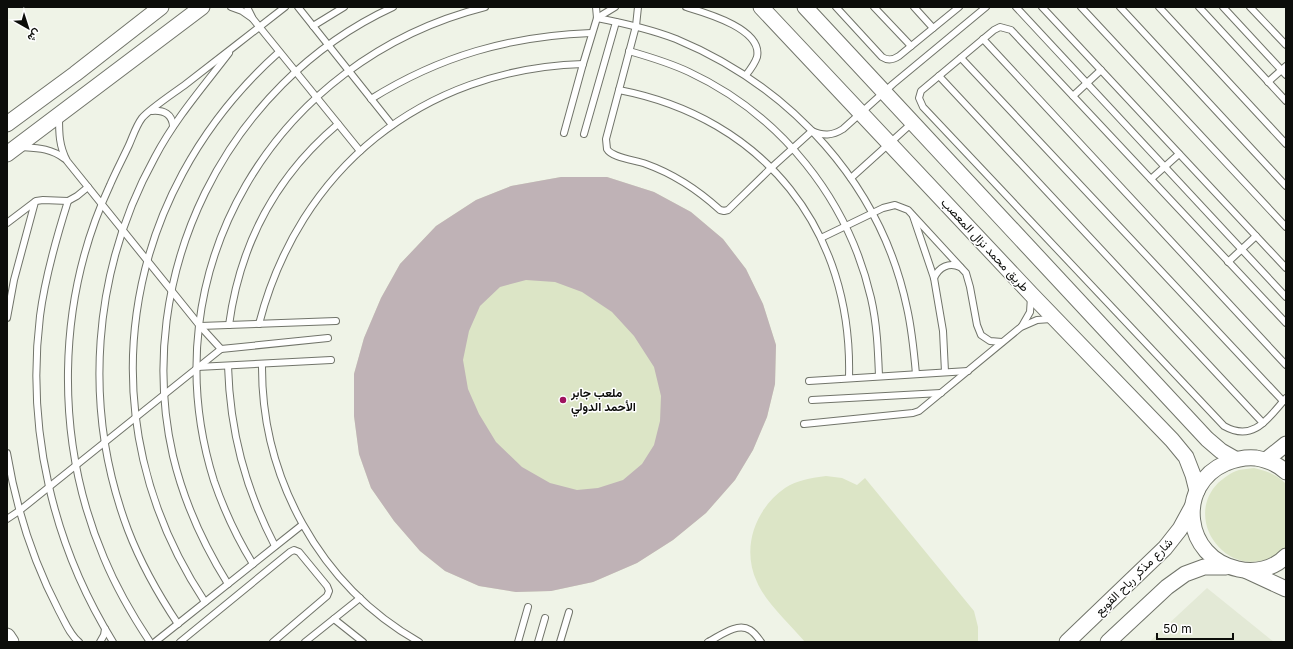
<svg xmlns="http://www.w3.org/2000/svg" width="1293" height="649" viewBox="0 0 1293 649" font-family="Inter,Vazirmatn,sans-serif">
<rect width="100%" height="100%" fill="#eff3e7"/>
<polygon fill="#e3e9d6" points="1207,588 1274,642 1149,642"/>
<g fill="#dce5c6">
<polygon points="561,177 607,177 654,192 691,212 723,239 746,269 763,304 776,345 775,384 767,417 753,450 735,480 706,513 673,540 637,563 593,582 551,591 516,592 479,586 445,571 420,551 394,521 371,488 359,454 354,416 354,374 364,338 381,298 400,264 436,226 476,200 511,186"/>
<path d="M1254,468C1266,471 1277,474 1286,484V547C1282,550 1278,554 1274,556C1228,581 1182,520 1218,483C1224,478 1231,472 1239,470C1243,469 1249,469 1254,468Z"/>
<path d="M826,476L842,478L857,485L865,478L974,611L978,627V642H805C790,624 766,603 757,582C741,548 755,509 785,488C797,480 812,478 826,476Z"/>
</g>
<path fill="#bfb2b6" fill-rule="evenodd" d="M561,177H607L654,192L691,212L723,239L746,269L763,304L776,345L775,384L767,417L753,450L735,480L706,513L673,540L637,563L593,582L551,591L516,592L479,586L445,571L420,551L394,521L371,488L359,454L354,416V374L364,338L381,298L400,264L436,226L476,200L511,186ZM526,280L555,282L582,292L612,312L634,336L654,367L661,396L660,421L654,445L642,464L623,480L598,488L577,490L550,483L522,467L496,442L479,414L468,389L463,360L469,331L480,306L500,287Z"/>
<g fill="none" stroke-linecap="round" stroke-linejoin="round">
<g stroke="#71746a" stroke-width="8">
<g id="service">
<polyline points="231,7 242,11 252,18"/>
<polyline points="247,7 253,19 360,151"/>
<polyline points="298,7 392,125"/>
<path d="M638,7L636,26L606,139L607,149C612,158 635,160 646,164C674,174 698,190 720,210L724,211L728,210L771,168L812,131C823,136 832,136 843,129L893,84L986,7"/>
<path d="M686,7C706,13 763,29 757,57C755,63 750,70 746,75"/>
<path d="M836,7L882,57C888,61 893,60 899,56L959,7"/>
<polyline points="874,7 911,46"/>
<polyline points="914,7 933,28"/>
<polyline points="1016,7 1286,297"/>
<polyline points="1042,7 1286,268"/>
<polyline points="1081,7 1286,227"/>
<polyline points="1120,7 1286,186"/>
<polyline points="1159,7 1286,144"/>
<polyline points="1199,7 1286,101"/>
<polyline points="1223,7 1286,75"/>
<polyline points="1250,7 1286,45"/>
<path d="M597,18C623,23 650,29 676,39C791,87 881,184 907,308C912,330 914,352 916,374"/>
<polyline points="597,18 615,7"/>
<polyline points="313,26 344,7"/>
<polyline points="983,39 1286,365"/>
<path d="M629,51C650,57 670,63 689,72C781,115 848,199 871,298C877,324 878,350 879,376"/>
<polyline points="961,58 1283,401"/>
<polyline points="939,76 1263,423"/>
<polyline points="1268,82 1286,66"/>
<path d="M619,90C764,118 853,230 849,378"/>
<polyline points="1073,96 1101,70"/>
<path d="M371,99C440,56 510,36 591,33"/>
<path d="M152,111C164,110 172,114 173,126"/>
<path d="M59,116C59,133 59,146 67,161L200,326L221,349"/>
<polyline points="564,133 583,64 597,18 596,7"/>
<polyline points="584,134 616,22"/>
<path d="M21,147C37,148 51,148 65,159"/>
<polyline points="851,178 912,123"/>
<polyline points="1151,179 1179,154"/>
<path d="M68,201C56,239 45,277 40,316C26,430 53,545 113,642"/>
<polyline points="913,216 934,278 943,331 945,372"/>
<polyline points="7,223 36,201 43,200 68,201 77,196 88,187"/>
<polyline points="821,238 883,208 895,205 908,210 966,273 970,287 977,325 981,335 990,341 1002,342"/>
<polyline points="1228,262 1256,236"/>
<path d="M934,278C939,267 949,262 960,267"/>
<polyline points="7,318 14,280 35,202"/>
<path d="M1286,323L1011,30L1000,27L994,30L921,91L919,98L923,107L1224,426C1254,443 1269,417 1286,398"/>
<path d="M259,324C299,169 422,69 583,64"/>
<path d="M229,325C240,244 275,177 338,124"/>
<polyline points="200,326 336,321"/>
<polyline points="1022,326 1030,312 1031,297"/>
<path d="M262,364C261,477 319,585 419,642"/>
<path d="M228,366C230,431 245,488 275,546"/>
<polyline points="197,367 331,360"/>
<polyline points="809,381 968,371"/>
<polyline points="812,400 941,393"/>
<polyline points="804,424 913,413 919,411 1021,327 1037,320 1051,319"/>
<path d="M7,453C16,508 33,561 59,611C65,622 70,635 79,642"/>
<polyline points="7,519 19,511 221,349 328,338"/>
<path d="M253,564C237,538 224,510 214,481C148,271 275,60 485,7"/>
<path d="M228,584C203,544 184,502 173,456C132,276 226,84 393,7"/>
<path d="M205,602C85,421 118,196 279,52"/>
<polyline points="334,619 363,642"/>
<path d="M178,624C158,594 141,564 128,530C82,408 92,271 155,157C175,119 203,87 229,53"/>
<polyline points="100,642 104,635 105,629"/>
<path d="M150,642C132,615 116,587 104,558C54,440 56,301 110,185C116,171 123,158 129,145C133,136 136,126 142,118C151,108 174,93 186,84C219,58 252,33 285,7"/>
<polyline points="155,642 302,525"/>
<polyline points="180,642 290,552 294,550 299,552 327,586 329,591 327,596 273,642"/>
<polyline points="305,642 360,598"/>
<polyline points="518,642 528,607"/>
<polyline points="538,642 545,618"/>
<polyline points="560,642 569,612"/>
<path d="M708,642C720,636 737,622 750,630C755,633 758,638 761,642"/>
</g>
</g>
<g stroke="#71746a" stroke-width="17">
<g id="tertiary">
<polyline points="761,7 1031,294 1172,440 1186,457 1193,475 1197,491"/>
<polyline points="805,7 1207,439 1221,451 1235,459"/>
<polyline points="7,124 75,74 161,7"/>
<polyline points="7,154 202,7"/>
<polyline points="1266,460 1286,444"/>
<path d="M1286,472C1278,464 1267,460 1256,458C1246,457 1236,459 1226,463C1175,485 1184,558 1238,569C1254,573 1274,569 1286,556"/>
<polyline points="1247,571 1286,589"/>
<polyline points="7,636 11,642"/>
<polyline points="1067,642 1165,548 1180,529 1192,507"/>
<polyline points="1108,642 1167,587 1185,574 1204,567 1226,567"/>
</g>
</g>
<use href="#service" stroke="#fff" stroke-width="6"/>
<use href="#tertiary" stroke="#fff" stroke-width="15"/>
</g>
<circle fill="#9f135e" stroke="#fff" stroke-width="1.5" cx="563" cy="400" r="4"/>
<g text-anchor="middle" stroke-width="3" stroke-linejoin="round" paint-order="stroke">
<g font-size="12" fill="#0c0d0a" stroke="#fff">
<text transform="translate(985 245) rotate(47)" y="4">طريق محمد نزال المعصب</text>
<text transform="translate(1134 577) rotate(-45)" y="4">شارع مذكر رباح القوبع</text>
</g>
<g font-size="12" font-weight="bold" fill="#0c0d0a" stroke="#fff" text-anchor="start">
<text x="571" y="397">ملعب جابر<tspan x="571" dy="14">الأحمد الدولي</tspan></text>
</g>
</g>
<rect width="1293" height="649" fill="none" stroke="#0c0d0a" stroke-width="16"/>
<g transform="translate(28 28) rotate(141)" stroke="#ffffff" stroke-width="3" paint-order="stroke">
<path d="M0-3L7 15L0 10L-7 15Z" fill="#0c0d0a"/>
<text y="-6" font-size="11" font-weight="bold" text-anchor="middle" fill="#0c0d0a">ش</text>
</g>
<path d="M1157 633v6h76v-6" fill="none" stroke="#0c0d0a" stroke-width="2"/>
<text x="1163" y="633" font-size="12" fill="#0c0d0a" stroke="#ffffff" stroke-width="3" paint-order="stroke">50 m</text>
</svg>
